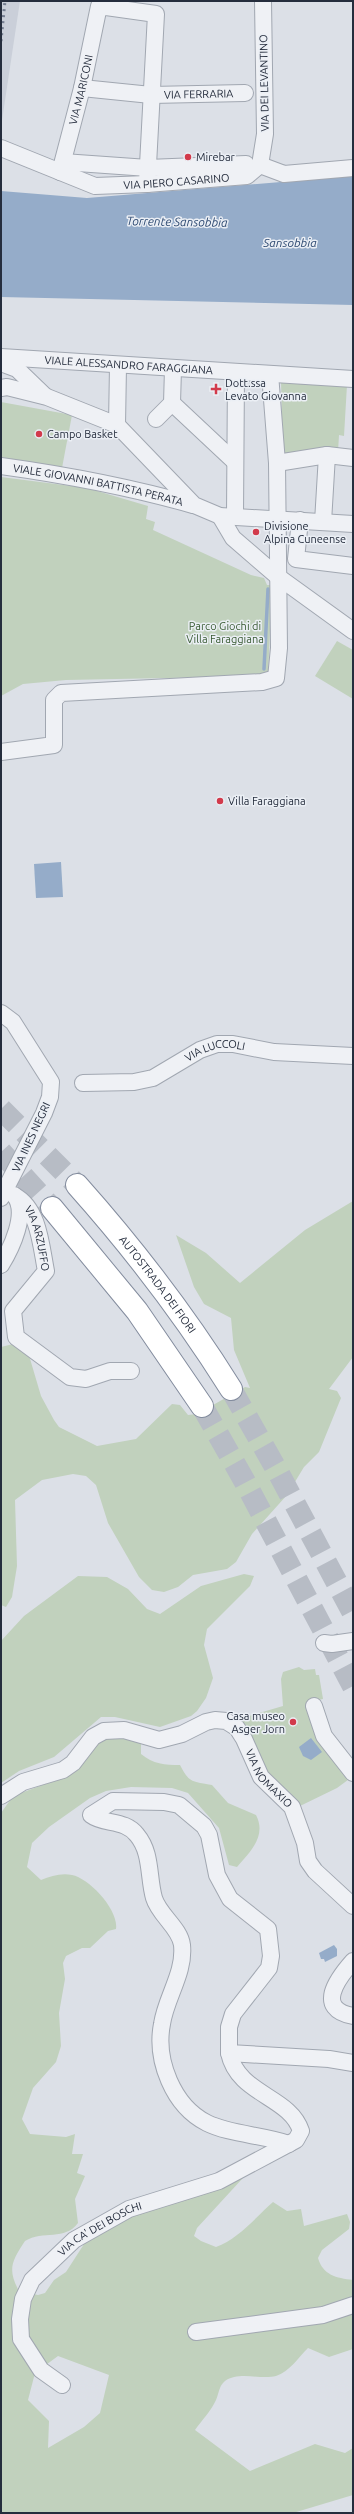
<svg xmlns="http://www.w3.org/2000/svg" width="354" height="2514" viewBox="0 0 354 2514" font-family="Ubuntu,sans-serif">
<rect width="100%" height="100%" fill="#dce0e7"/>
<polygon fill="#cacfd9" points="1,1 20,1 1,127"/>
<g fill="#c1d1bd" fill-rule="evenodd">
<polygon points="281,382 347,385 344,436 339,435 338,452 283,456"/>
<polygon points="1,402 72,415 62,468 1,457"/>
<polygon points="1,477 87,488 148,506 146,519 155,522 153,530 251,575 264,578 267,585 272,585 268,676 66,680 23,684 1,696"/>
<polygon points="337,641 353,650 353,699 315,676"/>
<polygon points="353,1201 353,1357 329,1389 337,1391 341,1398 319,1452 304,1467 287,1495 252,1534 236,1562 227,1569 193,1575 178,1587 164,1592 152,1590 139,1577 108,1523 96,1485 86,1476 73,1474 42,1480 15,1500 17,1566 12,1597 6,1607 1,1605 1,1347 13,1344 28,1352 41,1396 54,1420 59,1427 97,1446 136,1439 172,1404 180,1405 188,1415 197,1414 245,1387 250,1388 234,1350 231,1318 204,1304 194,1287 176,1235 206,1253 240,1283 305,1230"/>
<polygon points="244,1574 254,1576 250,1586 207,1629 204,1645 213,1678 206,1698 197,1711 191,1716 160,1727 115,1717 101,1717 54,1757 19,1771 1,1783 1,1641 24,1616 78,1576 107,1577 128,1589 147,1609 160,1614 201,1586"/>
<path d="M299,1667L304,1670L315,1669L316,1675H319L323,1699L309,1702L352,1777L337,1788L300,1806C292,1789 274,1784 263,1769C252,1754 251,1734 239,1719L283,1706L281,1679L283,1672Z"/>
<path d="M128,1736L141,1742V1754C153,1764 165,1765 180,1765C190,1784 192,1781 212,1785L228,1803L256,1815C267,1836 250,1852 237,1867L229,1865L219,1828L188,1793L172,1788L131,1787L106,1791L90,1798L49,1827L32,1843L27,1867L41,1880C51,1876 61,1873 72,1875C89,1878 119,1910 116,1929L108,1931L90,1948H82L66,1956L63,1963L65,1979L59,2013L61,2046L56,2062L33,2088L22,2119L30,2134L66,2137L75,2134L72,2154H83L77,2173L85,2176L75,2199L78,2223C65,2241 43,2230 25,2241C12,2261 7,2269 19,2291L38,2295L45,2293L54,2280L66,2272L86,2241L111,2223L253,2167L197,2228L194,2236L201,2241L216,2247C238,2239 255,2218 273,2202L287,2211L301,2209L304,2226L347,2214L350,2222L349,2229L322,2250L318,2258C323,2275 336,2278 353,2280V2349L329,2357L308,2348C299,2357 289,2372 276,2376C261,2380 239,2371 225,2381C219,2386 219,2393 216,2400C211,2411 202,2420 195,2430L250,2471L315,2444L345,2453L353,2448V2495L293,2513H1V1813L13,1796L64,1777L102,1739ZM58,2356L109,2375L100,2413L84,2427L48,2448L49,2421L28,2400L35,2373Z"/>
</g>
<g fill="#95acc9">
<polygon points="353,176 353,305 1,297 1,191 87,198"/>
<polygon points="61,862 63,897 36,898 34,864"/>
<polygon points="311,1738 322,1752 311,1760 303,1756 299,1747"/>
<polygon points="334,1945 337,1949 337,1956 325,1962 324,1959 321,1959 319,1953"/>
</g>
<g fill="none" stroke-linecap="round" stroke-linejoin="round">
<polyline stroke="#95acc9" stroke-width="3.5" points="264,669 268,589"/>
<g stroke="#b7bcc5" stroke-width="22" stroke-dasharray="22 11" stroke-linecap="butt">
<polyline points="1,1109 77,1185"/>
<polyline points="1,1152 52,1208"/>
<polyline points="231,1389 278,1472 353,1613"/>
<polyline points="202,1406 245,1482 353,1686"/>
</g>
<g stroke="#a1a7b1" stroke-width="18">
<g id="minor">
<path id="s1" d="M82,88L151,95L245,93"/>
<path id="s2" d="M1,148L95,186L147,184L247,176L260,165"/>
<polyline points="63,162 148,168 246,164"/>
<polyline points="260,165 265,134 263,1"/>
<polyline points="260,165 284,174 353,168"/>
<path id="s3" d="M60,172L82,88L99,6L156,14L147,184"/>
<path id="s4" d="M1,357L353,379"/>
<polyline points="1,363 17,369 45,396"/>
<polyline points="1,388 7,387 47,397 117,425 194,505 220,516 353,524"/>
<polyline points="172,403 235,462"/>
<polyline points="156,419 172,403 173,369"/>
<polyline points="117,425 118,366"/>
<polyline points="277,463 327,455 353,458"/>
<path id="s5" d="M1,466C66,475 130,487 193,505"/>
<polyline points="220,516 233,538 277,576 353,631"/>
<polyline points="235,516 236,373"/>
<polyline points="300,520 296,559 353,566"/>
<polyline points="323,522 327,455"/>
<polyline points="1,752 54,745 54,700 61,693 262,682 276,678 279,648 277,463 270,374"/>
<polyline points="1,1013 13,1022 51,1082 50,1097 44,1113 1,1198"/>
<path id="s6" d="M83,1083L134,1082L153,1078L200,1050L217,1044H233L274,1052L353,1056"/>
<path id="s7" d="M15,1196C39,1209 41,1246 46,1271L13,1311L16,1337L70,1377L86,1379L110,1371H131"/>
<path d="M1,1265C11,1249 29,1212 14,1195"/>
<polyline points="324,1643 332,1644 353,1641"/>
<polyline points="314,1706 324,1736 353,1773"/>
<path id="s8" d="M1,1796L23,1782L63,1770L73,1763L93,1737L104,1731L124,1730L159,1740L182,1734L206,1722L215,1720L226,1721L237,1728L244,1739L261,1777L292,1807L305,1843L308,1861L315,1871L353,1906"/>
<path d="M353,1961C337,1979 315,2009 353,2016"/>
<path d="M289,2144C263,2135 229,2134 207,2123C173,2106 155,2060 162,2024C166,1997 185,1973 182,1945C180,1928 159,1915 154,1898C148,1877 152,1853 137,1835C125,1819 104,1825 91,1815L113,1801L164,1802L179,1805L204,1826L209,1835L217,1875L230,1899L268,1929L271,1956L269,1968L233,2014L229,2027V2053L329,2059L353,2063"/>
<polyline points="196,2332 323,2315 353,2305"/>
<path id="s9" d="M62,2385L41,2370L21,2339L20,2319L23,2299L32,2280L74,2240L129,2209L219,2181L296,2140L301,2131C290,2096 238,2095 229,2053"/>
</g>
</g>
<g stroke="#838c9e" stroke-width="24">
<g id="highway">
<path id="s10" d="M77,1185C134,1249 186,1317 231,1389"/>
<polyline points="52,1208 137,1311 202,1406"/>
</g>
</g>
<use href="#minor" stroke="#eff1f5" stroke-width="16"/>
<use href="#highway" stroke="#fff" stroke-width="22"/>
<polyline stroke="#757e91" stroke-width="3" stroke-dasharray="2 4" stroke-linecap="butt" points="1,41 5,1"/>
</g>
<g fill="#d23a4b" stroke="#ebeff5" stroke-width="1.5">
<circle cx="188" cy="157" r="4"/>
<path d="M214 383h4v4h4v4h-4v4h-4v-4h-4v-4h4z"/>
<circle cx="39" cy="434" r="4"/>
<circle cx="256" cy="532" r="4"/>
<circle cx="220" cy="801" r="4"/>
<circle cx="293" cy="1722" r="4"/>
</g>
<g text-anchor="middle" stroke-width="3" stroke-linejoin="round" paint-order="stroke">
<g font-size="11" fill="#252d3d" stroke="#ebeff5">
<text transform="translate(264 83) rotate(-91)" y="4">VIA DEI LEVANTINO</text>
<text dy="4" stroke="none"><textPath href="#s3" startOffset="85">VIA MARICONI</textPath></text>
<text dy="4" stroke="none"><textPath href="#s1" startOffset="117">VIA FERRARIA</textPath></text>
<text dy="4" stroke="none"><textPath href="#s2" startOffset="183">VIA PIERO CASARINO</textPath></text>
<text dy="4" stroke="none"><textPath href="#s4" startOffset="128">VIALE ALESSANDRO FARAGGIANA</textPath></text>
<text dy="4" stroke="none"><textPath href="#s5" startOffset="99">VIALE GIOVANNI BATTISTA PERATA</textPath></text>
<text dy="4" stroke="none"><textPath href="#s6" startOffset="140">VIA LUCCOLI</textPath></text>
<text transform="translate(31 1137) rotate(-65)" y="4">VIA INES NEGRI</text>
<text dy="4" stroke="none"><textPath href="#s7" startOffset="50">VIA ARZUFFO</textPath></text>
<text dy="4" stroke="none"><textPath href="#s10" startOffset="128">AUTOSTRADA DEI FIORI</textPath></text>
<text dy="4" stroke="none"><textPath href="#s8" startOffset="326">VIA NOMAXIO</textPath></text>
<text dy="4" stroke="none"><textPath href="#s9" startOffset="210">VIA CA' DEI BOSCHI</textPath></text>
</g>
<g font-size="11" fill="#252d3d" stroke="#ebeff5" text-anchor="start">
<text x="196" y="161">Mirebar</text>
<text x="225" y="387">Dott.ssa<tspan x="225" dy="13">Levato Giovanna</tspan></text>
<text x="47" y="438">Campo Basket</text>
<text x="264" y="530">Divisione<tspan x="264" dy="13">Alpina Cuneense</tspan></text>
<text x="228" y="805">Villa Faraggiana</text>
<text x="285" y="1720" text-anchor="end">Casa museo<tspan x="285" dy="13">Asger Jorn</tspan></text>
</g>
<g font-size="11" fill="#385a32" stroke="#ebeff5">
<text x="225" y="630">Parco Giochi di<tspan x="225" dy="13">Villa Faraggiana</tspan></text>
</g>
<g font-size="12" font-style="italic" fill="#2e4a72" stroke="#ebeff5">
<text transform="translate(177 222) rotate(1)" y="4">Torrente Sansobbia</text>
<text x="290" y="247">Sansobbia</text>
</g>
</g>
<rect width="354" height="2514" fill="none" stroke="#252d3d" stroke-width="4"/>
</svg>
